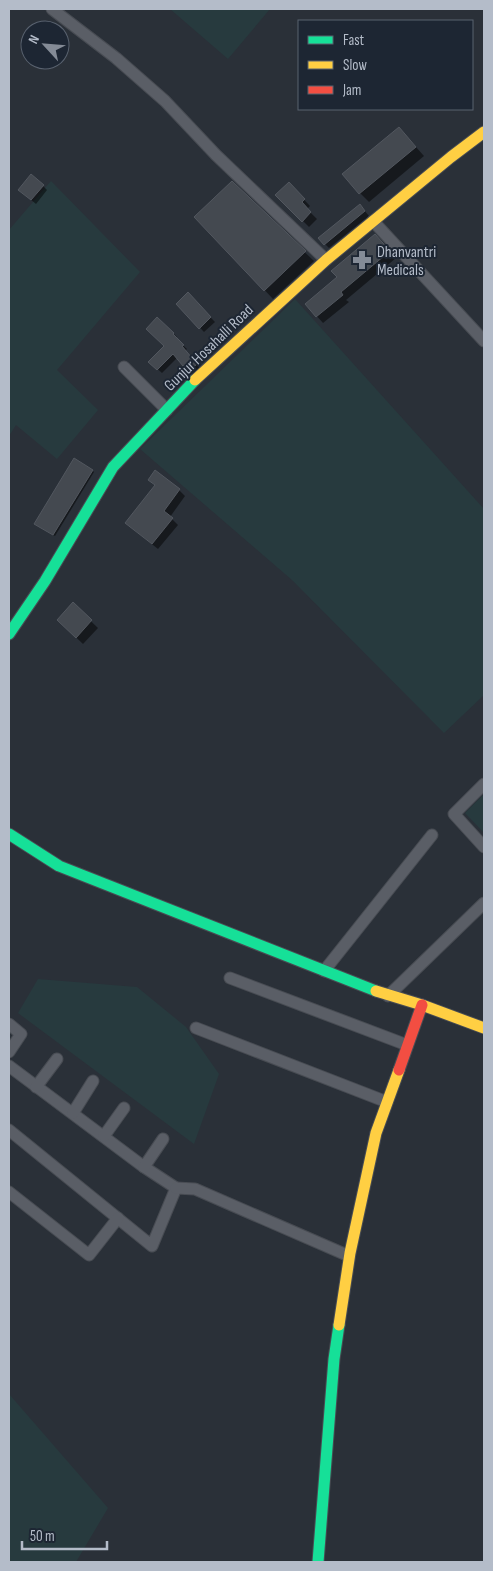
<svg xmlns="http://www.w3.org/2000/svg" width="493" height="1571" viewBox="0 0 493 1571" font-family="'Sofia Sans Condensed',sans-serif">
<rect width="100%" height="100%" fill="#2a3038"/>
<g fill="#273a3e">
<polygon points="170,9 270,9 228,59"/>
<polygon points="51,181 140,272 57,370 98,410 57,459 16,425 9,436 9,230"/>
<polygon points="295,299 484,509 484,695 444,733 292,580 140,449"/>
<polygon points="484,794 484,833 465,813"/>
<polygon points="38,979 137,987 186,1027 219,1074 194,1144 18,1013"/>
<polygon points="9,1394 108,1508 76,1562 9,1562"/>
</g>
<g fill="#0007">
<polygon points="399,128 424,156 369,202 360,193"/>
<polygon points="232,183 314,261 273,299 196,217"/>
<polygon points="43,186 47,190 36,204 24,194"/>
<polygon points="295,190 310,206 307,209 317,219 309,227 277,195"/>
<polygon points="364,210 369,216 329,248 325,244"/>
<polygon points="382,242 396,258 346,300 349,302 323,323 306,304"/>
<polygon points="188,294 215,322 204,332 178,304"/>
<polygon points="157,318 177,337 176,339 187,349 185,351 200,368 193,375 178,357 162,373 150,362 165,346"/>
<polygon points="92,470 94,472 55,536 37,525"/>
<polygon points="150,480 179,490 185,496 170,517 178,525 158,549 133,529 156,486"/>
<polygon points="73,604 98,628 83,644 58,620"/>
</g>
<g fill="#444950" stroke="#52575f">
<polygon points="399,127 416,147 359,194 342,174"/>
<polygon points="31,174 44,185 31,200 18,190"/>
<polygon points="232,181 306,251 264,291 194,217"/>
<polygon points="289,182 305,199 302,202 311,212 302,222 275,195"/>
<polygon points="360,204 365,211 324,245 318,238"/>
<polygon points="375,234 390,251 341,292 343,295 316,317 305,304 337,277 331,271"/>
<polygon points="188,292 211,317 199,329 176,304"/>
<polygon points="157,317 174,333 173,334 184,345 182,346 197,364 188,372 173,354 157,370 148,362 164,346 146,329"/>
<polygon points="74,458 93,470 53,535 34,524"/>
<polygon points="155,470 180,489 164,511 173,518 152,544 125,523 155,485 148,480"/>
<polygon points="73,602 92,620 76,638 57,620"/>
</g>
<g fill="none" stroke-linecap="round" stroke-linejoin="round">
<g stroke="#484c53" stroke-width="13">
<g id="street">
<polyline points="52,9 116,58 165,101 216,155 326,260"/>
<polyline points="373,221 484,341"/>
<polyline points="124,367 167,410"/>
<polyline points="484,784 454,814 484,847"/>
<polyline points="324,971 432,835"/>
<polyline points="230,978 407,1045"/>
<polyline points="388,996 484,903"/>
<polyline points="9,1024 21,1034 9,1052"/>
<polyline points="196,1028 387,1102"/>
<polyline points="9,1066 144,1167 176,1188 152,1246 9,1130"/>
<polyline points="36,1087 57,1059"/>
<polyline points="73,1113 93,1081"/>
<polyline points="104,1136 124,1108"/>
<polyline points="144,1167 163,1139"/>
<polyline points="176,1188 195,1189 349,1256"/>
<polyline points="9,1192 89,1255 118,1218"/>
</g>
</g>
<g stroke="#484c53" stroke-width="13">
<g id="fast">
<polyline points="9,634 45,581 113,467 195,380"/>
<polyline points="9,834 59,866 376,991"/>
<polyline points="318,1562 334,1359 339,1325"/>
</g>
</g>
<g stroke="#484c53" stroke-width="13">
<g id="slow">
<polyline points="195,380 326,260 451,157 484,132"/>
<polyline points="376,991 422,1005 484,1028"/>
<polyline points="339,1325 350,1253 376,1133 399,1070"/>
</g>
</g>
<g stroke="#484c53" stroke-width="13">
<polyline id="jam" points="399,1070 422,1005"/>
</g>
<use href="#street" stroke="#5a5e66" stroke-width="11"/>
<use href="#fast" stroke="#16e098" stroke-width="11"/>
<use href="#slow" stroke="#ffcf43" stroke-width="11"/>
<use href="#jam" stroke="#f24e42" stroke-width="11"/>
</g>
<defs>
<g id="pharmacy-bare" transform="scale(1.5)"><path d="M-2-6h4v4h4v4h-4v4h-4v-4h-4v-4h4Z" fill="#848b96" stroke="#1d2633" stroke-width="2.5" paint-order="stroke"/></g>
</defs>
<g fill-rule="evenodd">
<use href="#pharmacy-bare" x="362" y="260"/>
</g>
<g text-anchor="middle" stroke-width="4" stroke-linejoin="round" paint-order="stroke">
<g font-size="16" fill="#b4bcc9" stroke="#1d2633" text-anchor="start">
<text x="377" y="257">Dhanvantri<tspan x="377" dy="18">Medicals</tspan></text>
</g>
<g font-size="16" fill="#b4bcc9" stroke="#1d2633">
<text transform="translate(208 347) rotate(-44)" y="6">Gunjur Hosahalli Road</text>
</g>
</g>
<rect width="493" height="1571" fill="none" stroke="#b4bcc9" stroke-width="20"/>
<rect x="298" y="20" width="175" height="90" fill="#1d2633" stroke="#59626f"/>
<rect x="308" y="36" width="25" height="8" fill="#16e098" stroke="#59626f"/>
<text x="343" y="45" font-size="15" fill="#b4bcc9">Fast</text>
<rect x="308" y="61" width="25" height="8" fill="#ffcf43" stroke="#59626f"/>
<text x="343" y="70" font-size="15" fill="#b4bcc9">Slow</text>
<rect x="308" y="86" width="25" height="8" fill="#f24e42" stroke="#59626f"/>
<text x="343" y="95" font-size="15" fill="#b4bcc9">Jam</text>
<g transform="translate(45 45) rotate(296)"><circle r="24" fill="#1d2633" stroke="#59626f"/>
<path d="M0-4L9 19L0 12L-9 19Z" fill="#848b96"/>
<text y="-8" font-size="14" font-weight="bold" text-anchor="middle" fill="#b4bcc9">N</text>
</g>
<path d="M22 1541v8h85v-8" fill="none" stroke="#b4bcc9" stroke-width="2.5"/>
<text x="30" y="1541" font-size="15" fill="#b4bcc9" stroke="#1d2633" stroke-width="4" paint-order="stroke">50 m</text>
</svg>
